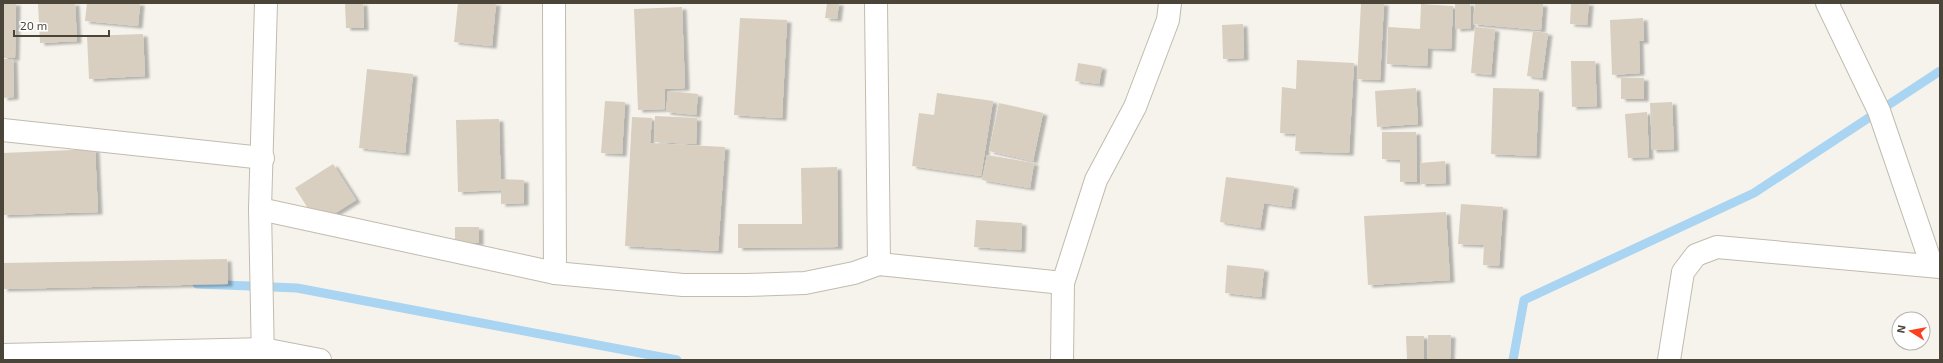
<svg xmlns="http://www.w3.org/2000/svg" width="1943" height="363" viewBox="0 0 1943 363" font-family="'Exo 2',sans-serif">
<defs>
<filter id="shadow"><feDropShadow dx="4.5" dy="2.5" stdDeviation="1" flood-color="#0004"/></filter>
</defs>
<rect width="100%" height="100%" fill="#f6f3ec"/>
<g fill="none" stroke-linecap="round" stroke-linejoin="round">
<g stroke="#a9d4f2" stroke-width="9">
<polyline points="197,284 297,288 677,360"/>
<polyline points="1513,360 1524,300 1754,193 1940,71"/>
</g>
</g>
<g fill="#d8cfc1" filter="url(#shadow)">
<polygon points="3,3 16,3 15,58 3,58"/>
<polygon points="38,3 75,3 77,41 40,43"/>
<polygon points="87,3 140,3 138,26 85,21"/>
<polygon points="345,3 363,3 364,28 346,28"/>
<polygon points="458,3 496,3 492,46 454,42"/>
<polygon points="827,3 839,3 837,19 825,18"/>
<polygon points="1361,3 1384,3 1380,80 1357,79"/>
<polygon points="1455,3 1470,3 1471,28 1456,29"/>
<polygon points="1475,3 1543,4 1541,30 1473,24"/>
<polygon points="1571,3 1589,3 1587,25 1570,24"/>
<polygon points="1421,4 1453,6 1451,49 1428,48 1427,66 1387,64 1388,27 1420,29"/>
<polygon points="682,7 685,88 665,89 665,109 638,110 634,9"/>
<polygon points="740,18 787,20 782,118 734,115"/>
<polygon points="1643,18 1644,41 1639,41 1640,73 1612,75 1610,20"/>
<polygon points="1243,24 1244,58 1223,59 1222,25"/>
<polygon points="1475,27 1495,29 1491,75 1471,73"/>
<polygon points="1533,31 1548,33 1542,78 1527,76"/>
<polygon points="143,34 145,76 89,79 87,36"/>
<polygon points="3,59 13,59 14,97 3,98"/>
<polygon points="1297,60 1354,63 1349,153 1295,151 1296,134 1280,133 1282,87 1296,89"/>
<polygon points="1571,61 1595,61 1597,106 1572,107"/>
<polygon points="1078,63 1102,67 1099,84 1075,81"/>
<polygon points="367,69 413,74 405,153 359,148"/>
<rect x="1621" y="78" width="23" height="21"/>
<polygon points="1416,88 1418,124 1377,127 1375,91"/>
<polygon points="1493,88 1539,89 1536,156 1491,154"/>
<polygon points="668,91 698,94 696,115 666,112"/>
<polygon points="937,93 993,101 981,176 912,166 919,113 934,115"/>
<polygon points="605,101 625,102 622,154 601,153"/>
<polygon points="1672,102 1674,149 1652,150 1650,103"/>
<polygon points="999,103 1043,113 1033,161 989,151"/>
<polygon points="1647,112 1649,157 1628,158 1625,114"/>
<polygon points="655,116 697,118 696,144 654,142"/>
<polygon points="632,117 652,118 650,143 725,147 718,251 625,246"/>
<polygon points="499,119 501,190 458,192 456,120"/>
<polygon points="1382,132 1416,132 1417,182 1400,182 1400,160 1382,159"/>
<polygon points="95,149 98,212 3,215 3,153"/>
<polygon points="987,155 1034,163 1030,188 982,180"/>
<polygon points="1445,161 1446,183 1421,184 1420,163"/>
<polygon points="333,164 356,200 318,224 295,188"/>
<polygon points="837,167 838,247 738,248 738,224 802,224 801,168"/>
<polygon points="1226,177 1294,186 1291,207 1264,203 1260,228 1220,222"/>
<polygon points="501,179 524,180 524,203 501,204"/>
<polygon points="1461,204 1503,207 1499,266 1483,265 1484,245 1458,244"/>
<polygon points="1446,212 1450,280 1368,285 1364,216"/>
<polygon points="976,220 1022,223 1021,250 974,247"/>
<rect x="455" y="227" width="24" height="16"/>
<polygon points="227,259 228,284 3,289 3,263"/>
<polygon points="1227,265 1264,269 1261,297 1225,293"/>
<polygon points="1428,335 1451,335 1450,360 1427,360"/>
<polygon points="1406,336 1424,336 1424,360 1407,360"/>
</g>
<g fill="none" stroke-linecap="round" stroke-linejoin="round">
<g stroke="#c2bbae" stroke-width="24">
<g id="minor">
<polyline points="554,3 555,273"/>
<polyline points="876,3 879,264"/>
<polyline points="1827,3 1879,111 1932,266"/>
<polyline points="3,130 263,158"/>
<polyline points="260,209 555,273 683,285 746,285 805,283 854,273 879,264 1063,283"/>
<polyline points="3,355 263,349 320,360"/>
<polyline points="263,360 260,209 266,3"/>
<polyline points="1062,360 1063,283 1096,180 1135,107 1168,20 1170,3"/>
<polyline points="1669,360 1683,272 1696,255 1717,247 1940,267"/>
</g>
</g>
<use href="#minor" stroke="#fff" stroke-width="22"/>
</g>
<rect width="1943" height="363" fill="none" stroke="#4b4439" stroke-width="8"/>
<g transform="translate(1911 331) rotate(281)"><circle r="19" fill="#ffffff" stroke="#b7b4b0"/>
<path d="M0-3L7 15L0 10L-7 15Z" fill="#fc3f1d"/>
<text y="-6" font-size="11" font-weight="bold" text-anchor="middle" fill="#4b4439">N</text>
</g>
<path d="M14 30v6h95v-6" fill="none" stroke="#4b4439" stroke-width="2"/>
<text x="20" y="30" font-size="12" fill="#4b4439" stroke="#ffffff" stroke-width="3" paint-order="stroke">20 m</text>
</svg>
